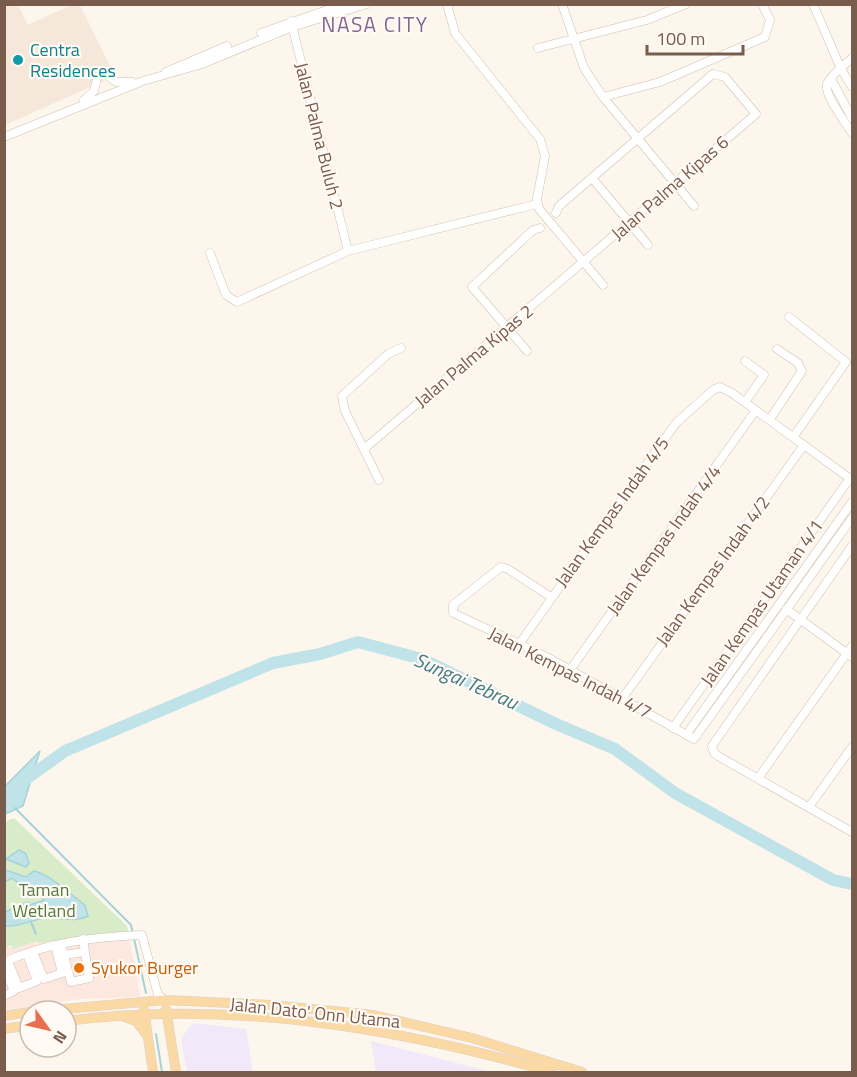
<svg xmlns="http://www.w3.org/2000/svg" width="857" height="1077" viewBox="0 0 857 1077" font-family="'Titillium Web',sans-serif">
<rect width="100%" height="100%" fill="#fdf6ec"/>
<polygon fill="#f5e8da" points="5,5 18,5 28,25 71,5 80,5 115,76 5,125"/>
<polygon fill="#fde8e0" points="128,931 140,997 81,999 5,1010 5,946 14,948 37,941"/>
<g fill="#f3e8fa">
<polygon points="195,1023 246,1029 253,1072 187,1072 181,1039 189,1027"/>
<polygon points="371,1041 492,1072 376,1072"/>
</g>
<polygon fill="#d8ecc9" points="14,818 127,926 128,931 38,943 37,941 13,949 11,945 5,948 5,822"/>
<g fill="#bfe3e8" stroke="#a5d3da" stroke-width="1.5">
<polygon points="40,751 23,806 5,814 5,786"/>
<polygon points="19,850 26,854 29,863 26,867 6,859"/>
<path d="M5,870L26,877L34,871C48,873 72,896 85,905L88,916C73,924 54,915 39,919C27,922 17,927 5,926V912L28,902L30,905L44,900L41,895L28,891L12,878L5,882Z"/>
</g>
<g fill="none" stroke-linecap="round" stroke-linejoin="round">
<g stroke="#a5d3da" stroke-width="2">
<polyline points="15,808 131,925 146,993"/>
<polyline points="31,922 36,934"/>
<polyline points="156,1034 162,1072"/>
</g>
<polyline stroke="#bfe3e8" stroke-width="12" points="4,804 9,802 22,782 65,751 273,663 320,654 358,642 422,659 556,724 615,749 675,793 833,880 852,884"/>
<g stroke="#d1beb0" stroke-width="9">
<g id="minor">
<polyline points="447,4 455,33 540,139 545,156 537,199 539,209 603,285"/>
<polyline points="562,4 584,68 603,97 694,206"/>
<polyline points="813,4 841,69 852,87"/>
<polyline points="291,21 348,251"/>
<polyline points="261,33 344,4"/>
<polyline points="538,48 647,20 686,4"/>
<path d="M852,58C845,65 833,73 828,82C821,92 846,123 852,133"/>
<polyline points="166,72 227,46"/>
<polyline points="104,73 116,82 132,82"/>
<polyline points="831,79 852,118"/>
<polyline points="603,97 660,82 765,37 770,20 762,4"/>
<polyline points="84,100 94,91 97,79"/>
<polyline points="4,137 143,81 202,64 292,27 367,4"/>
<polyline points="592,178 648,245"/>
<polyline points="210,253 226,295 237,302 348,251 537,204"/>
<polyline points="789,317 846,362 794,436"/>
<polyline points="527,351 472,287 533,230 540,228"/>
<polyline points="745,361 764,375 745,402"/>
<polyline points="770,419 802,371 798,363 777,349"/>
<polyline points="364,449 756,114 725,77 713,74 559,206 556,213"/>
<polyline points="379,480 345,411 342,396 388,354 401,348"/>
<polyline points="852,546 712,746 714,753 718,756 852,832"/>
<polyline points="551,597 508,569 501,567 453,605 453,613 545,656 694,739 852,518"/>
<polyline points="786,609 852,657"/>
<polyline points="520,643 676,423 713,390 720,387 732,393 852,480"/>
<polyline points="570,670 756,410"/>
<polyline points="622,699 804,445"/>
<polyline points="673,728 850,478"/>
<polyline points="686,735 852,502"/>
<polyline points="759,777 852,646"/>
<polyline points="809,807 852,747"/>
<polyline points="61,944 71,982 89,978 83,939"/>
<polyline points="33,952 44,979 62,973 55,945"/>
<polyline points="64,955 84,952"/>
<polyline points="8,961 19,988 37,981 27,954"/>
<path d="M4,962C48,942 95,937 142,935L158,995L165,1000"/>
<polyline points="4,968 14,991 4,996"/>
</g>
</g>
<g stroke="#dad1cd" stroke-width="10">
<g id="major">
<polyline points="166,1009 176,1072"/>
<polyline points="144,1010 153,1072"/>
<polyline points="41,1011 165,1000 271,1005 373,1015 472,1038 582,1072"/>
<polyline points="4,1016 30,1012"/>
<polyline points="122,1016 136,1021 146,1034"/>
<path d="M66,1021C230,1000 394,1027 552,1072"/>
<polyline points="4,1029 30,1025"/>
</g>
</g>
<use href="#minor" stroke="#fff" stroke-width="8"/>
<use href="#major" stroke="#fbd9a5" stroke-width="9"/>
</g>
<circle fill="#0f9aa8" stroke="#fffaf3" stroke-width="2" cx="18" cy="60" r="6"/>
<circle fill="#e8710a" stroke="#fffaf3" stroke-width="2" cx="79" cy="968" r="6"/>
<g text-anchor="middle" stroke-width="4.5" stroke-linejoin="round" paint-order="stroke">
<g font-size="18" fill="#0d838f" stroke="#fffaf3" text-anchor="start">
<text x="30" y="56">Centra<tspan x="30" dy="21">Residences</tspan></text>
</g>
<g font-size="18" fill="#7a5c4d" stroke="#fffaf3">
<text transform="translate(319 136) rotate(76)" y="6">Jalan Palma Buluh 2</text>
<text transform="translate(670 188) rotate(-41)" y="6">Jalan Palma Kipas 6</text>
<text transform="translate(474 356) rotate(-40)" y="6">Jalan Palma Kipas 2</text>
<text transform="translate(612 512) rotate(-54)" y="6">Jalan Kempas Indah 4/5</text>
<text transform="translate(664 540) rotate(-54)" y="6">Jalan Kempas Indah 4/4</text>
<text transform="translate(713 571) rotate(-54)" y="6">Jalan Kempas Indah 4/2</text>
<text transform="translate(762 603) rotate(-55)" y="6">Jalan Kempas Utaman 4/1</text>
<text transform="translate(570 673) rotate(27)" y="6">Jalan Kempas Indah 4/7</text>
<text transform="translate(315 1013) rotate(6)" y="6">Jalan Dato' Onn Utama</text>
</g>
<g font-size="18" fill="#537a41" stroke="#fffaf3">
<text x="44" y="896">Taman<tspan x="44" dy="21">Wetland</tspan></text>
</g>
<g font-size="18" fill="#c56008" stroke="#fffaf3" text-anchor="start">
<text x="91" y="974">Syukor Burger</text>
</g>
<g font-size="20" font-style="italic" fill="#437c86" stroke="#fffaf3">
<text transform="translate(466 681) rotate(24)" y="7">Sungai Tebrau</text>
</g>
<g font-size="21" letter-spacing="1.5" fill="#846695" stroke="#fffaf3">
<text x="375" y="32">NASA CITY</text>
</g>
</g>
<rect width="857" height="1077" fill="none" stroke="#7a5c4d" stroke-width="12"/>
<g transform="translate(48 1029) rotate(124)"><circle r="28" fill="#fffaf3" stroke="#cabbb1" stroke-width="1.5"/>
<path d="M0-4.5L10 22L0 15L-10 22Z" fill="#e76f51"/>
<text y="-9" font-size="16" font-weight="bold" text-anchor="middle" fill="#7a5c4d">N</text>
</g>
<path d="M647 45v9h96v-9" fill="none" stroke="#7a5c4d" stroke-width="3"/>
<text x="656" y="45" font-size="18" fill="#7a5c4d" stroke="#fffaf3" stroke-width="4.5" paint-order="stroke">100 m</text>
</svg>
